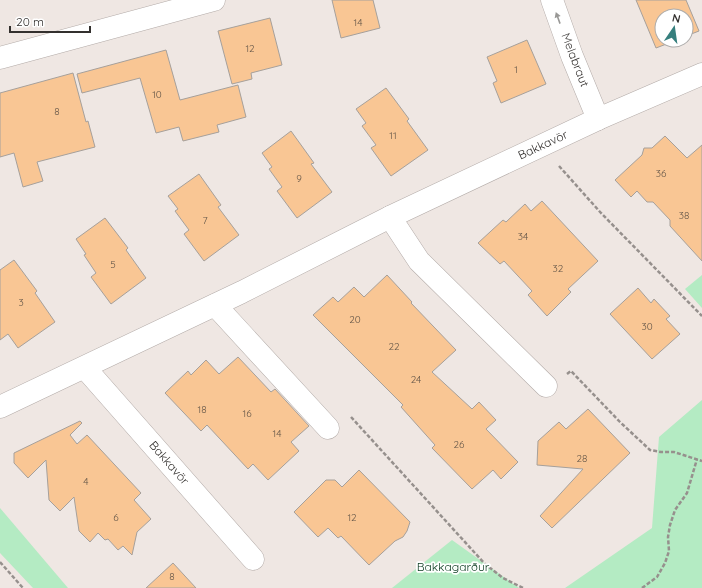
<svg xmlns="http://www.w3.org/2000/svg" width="702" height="588" viewBox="0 0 702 588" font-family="Quicksand,sans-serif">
<rect width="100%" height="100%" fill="#efe7e3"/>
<g fill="#b4ebc3">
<polygon points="702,275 702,308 685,289"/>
<polygon points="702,400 702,588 565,588 652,528 659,437"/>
<polygon points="0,508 68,588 33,588 0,553"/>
<polygon points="452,540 519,588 392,588"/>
</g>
<g fill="#f9c694" stroke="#a6a09b">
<polygon points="332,0 373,0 380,28 341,38"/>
<polygon points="636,0 686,0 699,31 686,36 686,16 662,16 662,40 677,40 656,48"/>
<polygon points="270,18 282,65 251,73 252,79 232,84 218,31"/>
<polygon points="527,40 546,84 501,103 493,83 497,81 487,57"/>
<polygon points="166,50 180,100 238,85 246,117 217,125 219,132 183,141 179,127 156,133 140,78 82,93 77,74"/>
<polygon points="73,73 86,122 88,121 95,147 37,162 43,181 23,187 14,153 0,157 0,93"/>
<polygon points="386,88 409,119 407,121 428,150 391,176 371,148 376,145 362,126 366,123 356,109"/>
<polygon points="291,131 314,163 311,164 332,192 297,218 277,191 282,187 269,169 272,167 262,153"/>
<polygon points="665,136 687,158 702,145 702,261 670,226 670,220 653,202 647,202 637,191 631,197 615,180 642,155 644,148 652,148"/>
<polygon points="199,174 221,205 218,207 239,235 204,261 184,234 189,230 175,211 178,209 168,196"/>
<polygon points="542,201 598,261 568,289 571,292 547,316 528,295 532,291 504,261 500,264 478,243 503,220 506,222 525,204 531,211"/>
<polygon points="105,218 128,248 126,250 146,278 111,304 91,277 96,273 84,255 86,254 76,239"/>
<polygon points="14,260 37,291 35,293 55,322 18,348 8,334 0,340 0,270"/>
<polygon points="387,275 412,302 411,303 456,350 432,372 472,409 479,402 496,420 486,429 518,462 501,479 493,470 472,489 432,448 435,445 401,407 403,405 313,315 333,297 338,302 354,287 364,297"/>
<polygon points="638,288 651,303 654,299 670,316 666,319 680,334 652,359 610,314"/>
<polygon points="238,357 271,392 275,389 309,426 291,442 299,451 268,480 253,464 248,469 207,425 201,431 165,393 188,371 191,375 206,360 219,374"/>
<polygon points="588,409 630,453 552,528 540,516 583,469 537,465 538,441 559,422 566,429"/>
<polygon points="80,421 82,423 70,435 77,444 87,435 141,493 134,500 151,519 137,532 132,555 123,546 118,550 108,539 105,540 98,533 90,542 79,531 74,497 60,511 49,500 46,460 28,478 14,463 14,453"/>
<polygon points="359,470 410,522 407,531 403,537 395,541 369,565 341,536 338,538 328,528 318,537 294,512 326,480 335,480 342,487"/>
<polygon points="173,563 196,588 146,588"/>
</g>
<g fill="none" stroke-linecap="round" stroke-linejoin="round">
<g stroke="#b3aba8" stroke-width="23">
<g id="minor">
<polyline points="552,0 572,56 598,119"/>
<polyline points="0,58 214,0"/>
<polyline points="390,217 419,261 546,386"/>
<polyline points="215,305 328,428"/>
<polyline points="85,368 253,559"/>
<polyline points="0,407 242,292 390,217 598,119 702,74"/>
</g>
</g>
<g stroke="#96908d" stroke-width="2.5" stroke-dasharray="4 2" stroke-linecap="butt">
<polyline points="559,166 601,213 702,316"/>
<polyline points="567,374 571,371 620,422 650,450 661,452 674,452 702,461"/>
<polyline points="351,417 485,564 503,578 523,588"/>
<polyline points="0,562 23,588"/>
<polyline points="642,588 657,577 665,563 669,551 668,537 670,525 675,510 687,493 697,459"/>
</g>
<use href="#minor" stroke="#fff" stroke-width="22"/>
</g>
<defs><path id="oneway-solid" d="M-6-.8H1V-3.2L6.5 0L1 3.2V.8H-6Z"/></defs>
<use fill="#999896" href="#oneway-solid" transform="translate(558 18) rotate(-110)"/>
<g text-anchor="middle" stroke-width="3.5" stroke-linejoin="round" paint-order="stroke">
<g font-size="10" fill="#645648">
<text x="358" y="26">14</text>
<text x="250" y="52">12</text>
<text x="516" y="73">1</text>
<text x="157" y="98">10</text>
<text x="57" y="115">8</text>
<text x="393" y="139">11</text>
<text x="661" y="177">36</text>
<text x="299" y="182">9</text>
<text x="684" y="219">38</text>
<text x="205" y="224">7</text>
<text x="523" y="240">34</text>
<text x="113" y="268">5</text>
<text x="558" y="272">32</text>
<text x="21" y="306">3</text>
<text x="355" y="323">20</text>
<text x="647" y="330">30</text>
<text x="394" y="350">22</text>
<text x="416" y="383">24</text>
<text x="202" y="413">18</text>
<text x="247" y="417">16</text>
<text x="277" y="437">14</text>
<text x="459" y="448">26</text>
<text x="582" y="462">28</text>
<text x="86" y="485">4</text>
<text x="116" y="521">6</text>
<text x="352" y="521">12</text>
<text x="172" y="580">8</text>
</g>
<g font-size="12" fill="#33302e" stroke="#fff">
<text transform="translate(575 60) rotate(69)" y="4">Melabraut</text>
<text transform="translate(543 145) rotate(-25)" y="4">Bakkavör</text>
<text transform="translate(169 463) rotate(49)" y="4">Bakkavör</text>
</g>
<g font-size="12" fill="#08391d" stroke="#fff">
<text x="453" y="571">Bakkagarður</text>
</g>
</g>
<g transform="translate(674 28) rotate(13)"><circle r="19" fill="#ffffff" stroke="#adacab"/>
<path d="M0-3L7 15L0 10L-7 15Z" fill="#367f7d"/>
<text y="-6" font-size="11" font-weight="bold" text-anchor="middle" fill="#33302e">N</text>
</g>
<path d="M10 26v6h80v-6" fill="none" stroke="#33302e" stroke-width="2"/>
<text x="16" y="26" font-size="12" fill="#33302e" stroke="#ffffff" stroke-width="3" paint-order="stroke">20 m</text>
</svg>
